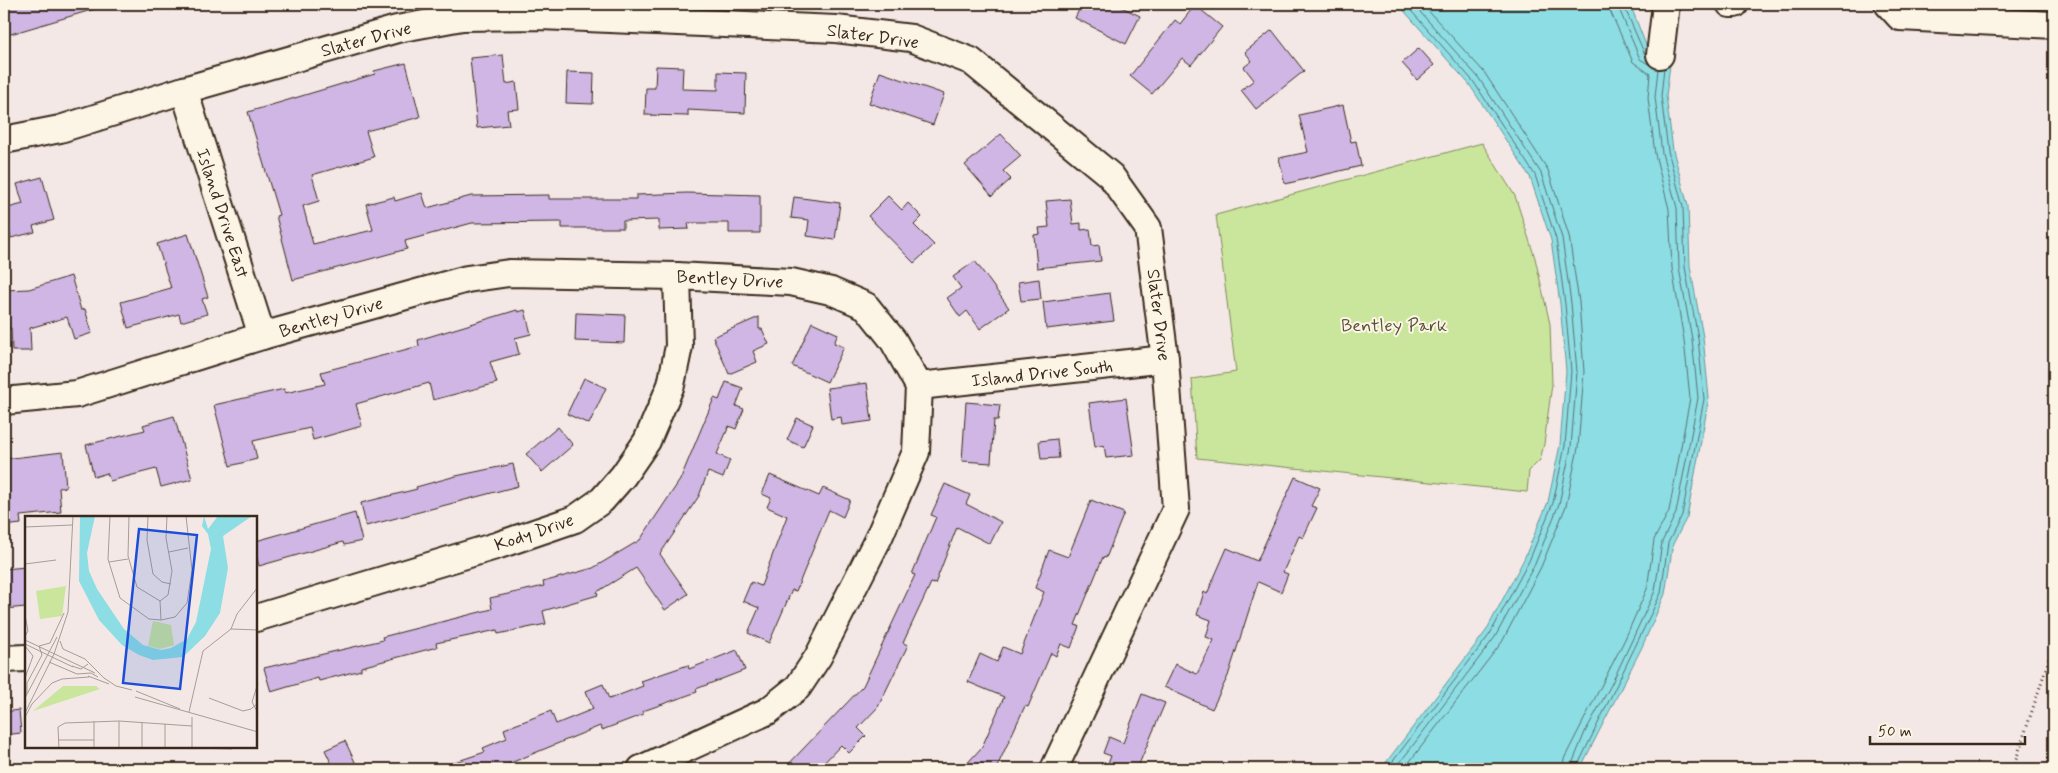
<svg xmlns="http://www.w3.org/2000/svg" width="2058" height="773" viewBox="0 0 2058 773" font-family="Mynerve,sans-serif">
<rect width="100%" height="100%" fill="#f3e8e5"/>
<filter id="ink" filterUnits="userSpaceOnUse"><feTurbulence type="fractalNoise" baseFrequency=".02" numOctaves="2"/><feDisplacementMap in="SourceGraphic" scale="10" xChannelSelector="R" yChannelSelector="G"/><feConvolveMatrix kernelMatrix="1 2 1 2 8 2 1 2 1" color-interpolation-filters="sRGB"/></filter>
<g filter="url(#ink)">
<polygon fill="#cae69c" stroke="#82885d" points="1482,143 1515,196 1535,258 1550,324 1552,384 1544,444 1540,460 1529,471 1527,492 1197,458 1192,379 1236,372 1216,215"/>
<polygon fill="#8cdde4" stroke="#6c9595" points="1398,4 1626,4 1632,9 1649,53 1671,57 1666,96 1673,150 1688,206 1690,266 1703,337 1709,398 1687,517 1673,544 1665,594 1642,647 1580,769 1381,769 1486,631 1524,559 1548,502 1560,445 1566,371 1560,304 1551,240 1530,177 1469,84"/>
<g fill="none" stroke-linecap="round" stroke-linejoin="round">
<g stroke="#5b726d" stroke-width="1">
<polyline points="1617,4 1640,59 1650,65"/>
<polyline points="1623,4 1646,57"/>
<polyline points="1387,769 1490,634 1529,561 1553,503 1565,446 1571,371 1565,304 1556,239 1535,175 1473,81 1405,4"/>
<polyline points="1395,769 1495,637 1535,564 1559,504 1571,447 1577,372 1571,303 1562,238 1541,173 1478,77 1413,4"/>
<polyline points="1404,769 1502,642 1541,567 1566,506 1578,448 1584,372 1579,302 1569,236 1548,170 1484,72 1422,4"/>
<polyline points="1562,769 1564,759 1625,639 1647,589 1654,540 1669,511 1690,398 1684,340 1672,268 1669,209 1655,154 1648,98 1650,74 1633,62 1611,13 1609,4"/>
<polyline points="1570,769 1585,732 1611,685 1655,591 1662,542 1676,513 1698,398 1692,339 1679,268 1677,208 1662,153 1655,97 1658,69"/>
<polyline points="1576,769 1661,593 1668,543 1682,515 1704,399 1698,338 1685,267 1683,207 1668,151 1661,96 1664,68"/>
</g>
</g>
<g fill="#cfb6e4" stroke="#3b2a1e">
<polygon points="4,4 98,4 98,8 4,36"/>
<polygon points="1082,4 1115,4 1140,16 1126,44 1075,18"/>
<polygon points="1195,5 1222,27 1191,65 1182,58 1152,94 1130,76 1175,20 1180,24"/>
<polygon points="1272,30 1304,71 1256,109 1241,90 1254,80 1244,67 1252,61 1245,52"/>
<polygon points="1419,48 1434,65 1417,80 1402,63"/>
<polygon points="503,55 506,84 516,82 519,109 507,110 509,125 477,128 470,58"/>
<polygon points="406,63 420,117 366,131 374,157 312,175 319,201 303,206 313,244 373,230 366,204 394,197 395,201 422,193 427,208 471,196 549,195 549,199 636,199 636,195 687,193 760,195 760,233 729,233 729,223 688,223 689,229 659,230 659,220 623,221 623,228 562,228 562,222 472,223 405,241 407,249 293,280 276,216 279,215 248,112 375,74 374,71"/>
<polygon points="656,66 683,67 682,89 718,90 718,72 746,73 745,113 688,110 688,116 645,115 646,88 655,88"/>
<polygon points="567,72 594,73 593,104 566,103"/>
<polygon points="880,72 944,94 933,125 869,103"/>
<polygon points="1343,105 1351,142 1356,141 1361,166 1285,184 1279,158 1308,152 1299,115"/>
<polygon points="1001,134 1021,156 1003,171 1011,179 992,196 965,165"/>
<polygon points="42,177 54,220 33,226 35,232 11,238 4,209 23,204 17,184"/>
<polygon points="888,196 902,210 908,203 922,217 914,225 934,245 914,263 868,216"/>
<polygon points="794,197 840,203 835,240 807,236 809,220 791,218"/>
<polygon points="1070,199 1073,224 1081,223 1081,230 1090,229 1092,246 1099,245 1101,261 1037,268 1034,235 1040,234 1039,228 1049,227 1046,201"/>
<polygon points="188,234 208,297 202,299 207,314 181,322 179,314 128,328 121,302 171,288 157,244"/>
<polygon points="975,261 1009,308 980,329 967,311 960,317 947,298 961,288 953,277"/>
<polygon points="71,276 81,310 85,309 92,333 74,339 67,317 30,328 31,351 12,351 11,328 4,328 4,290 29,289"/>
<polygon points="1039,279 1041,299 1021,301 1018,282"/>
<polygon points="1110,293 1114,321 1046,329 1043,302"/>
<polygon points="517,310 518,312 525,310 531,334 515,338 519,354 490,362 497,383 433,400 429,383 356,404 362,426 313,440 310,428 253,441 257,459 230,466 214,405 284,389 285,393 325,384 321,372 419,346 418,340"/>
<polygon points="576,313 625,315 624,343 575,341"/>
<polygon points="759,317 759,329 762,329 769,344 753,351 757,362 729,374 713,337"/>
<polygon points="812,322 838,334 834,343 844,347 827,382 792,366"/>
<polygon points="584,378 606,388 589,424 567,414"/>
<polygon points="726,382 743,388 736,406 744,409 736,429 729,426 717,454 730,460 723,478 708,472 699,496 660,554 688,594 665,610 636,568 597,592 598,595 543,611 546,624 498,634 497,630 436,643 437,647 361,667 361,670 319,681 318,678 271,692 264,668 383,640 382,637 492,609 490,598 544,586 543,582 593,568 640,540 680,480 714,398 719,400"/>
<polygon points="867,383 872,421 842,425 841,417 831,419 827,388"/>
<polygon points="1126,398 1134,455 1106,458 1104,445 1095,447 1089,403"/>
<polygon points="966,402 1000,405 998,420 994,420 991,463 962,461"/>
<polygon points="174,416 192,479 161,487 156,469 110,481 107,473 94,477 86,445 145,430 143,425"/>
<polygon points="797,418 813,425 803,447 787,440"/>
<polygon points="558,427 573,445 542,472 526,454"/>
<polygon points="1057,439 1059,458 1041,459 1039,441"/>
<polygon points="63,452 66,487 59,488 61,512 20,516 21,524 4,526 4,459"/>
<polygon points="513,464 518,486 366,526 361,503 417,489 416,487 456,476"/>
<polygon points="770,475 819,496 823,488 850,500 843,517 829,510 796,591 792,590 769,643 748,633 759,608 743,601 751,582 761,586 787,516 767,507 771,498 762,494"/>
<polygon points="1295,477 1320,488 1311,506 1317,508 1303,538 1299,536 1283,572 1288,574 1281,592 1258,582 1228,676 1212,709 1164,687 1175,664 1197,674 1214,640 1206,637 1211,620 1197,615 1204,592 1207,594 1227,548 1257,561"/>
<polygon points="945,484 970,495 966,504 1001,522 990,544 957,527 935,584 931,583 903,643 908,645 878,707 858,728 866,736 849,753 841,745 818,769 784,769 863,686 915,575 912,574 936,517 931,515"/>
<polygon points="1091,500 1124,513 1106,558 1103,557 1075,625 1079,626 1071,648 1061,644 1056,656 1051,653 1028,707 1025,706 996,769 962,769 982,747 1004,697 968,682 980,654 997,662 1003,647 1020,654 1044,592 1035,588 1049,550 1068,557"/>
<polygon points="355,513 362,541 344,545 343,542 259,566 256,555 256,541"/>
<polygon points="26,567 26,607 4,609 4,569"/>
<polygon points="737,650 745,670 696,689 697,692 643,711 644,714 602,730 600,726 496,769 444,769 443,766 485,752 483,748 507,738 504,729 551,711 556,724 593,709 586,691 603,684 609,699 643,686 641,681 688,665 689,669"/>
<polygon points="1142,694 1165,703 1137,769 1106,769 1111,756 1103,753 1109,737 1123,743"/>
<polygon points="19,710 21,733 4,735 4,712"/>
<polygon points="345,741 356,764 345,769 334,769 325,750"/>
</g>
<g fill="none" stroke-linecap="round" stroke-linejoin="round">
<g stroke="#3b2a1e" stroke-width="30">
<g id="minor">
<polyline points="1730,4 1735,4"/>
<polyline points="1888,4 1900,17 2054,25"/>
<polyline points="1660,55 1666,4"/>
<polyline points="184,90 262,336"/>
<polyline points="4,140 60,129 184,90 397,29 462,17 541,16 836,29 911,38 971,61 1111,176 1148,228 1165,359 1176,509 1054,769"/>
<polyline points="919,386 1165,359"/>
<polyline points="4,401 77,394 262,336 467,279 509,273 677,276 791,282 831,291 866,306 893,340 919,386 916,452 879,537 818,657 798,687 768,711 641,769"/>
<polyline points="256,618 499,545 575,519 602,500 623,476 647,441 671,385 679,346 677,276"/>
<polyline points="4,659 26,658"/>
</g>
</g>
<polyline stroke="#3b2a1e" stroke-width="3" stroke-dasharray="1 4" stroke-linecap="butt" points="2013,769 2054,644"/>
<use href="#minor" stroke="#fcf5e5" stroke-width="26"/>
</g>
</g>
<g text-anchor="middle" stroke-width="4" stroke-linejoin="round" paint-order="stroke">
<g font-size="18" fill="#3b2a1e" stroke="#fcf5e5">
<text transform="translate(873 36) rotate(8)" y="6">Slater Drive</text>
<text transform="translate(366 39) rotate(-15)" y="6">Slater Drive</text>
<text transform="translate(223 213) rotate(72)" y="6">Island Drive East</text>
<text transform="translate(730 279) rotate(3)" y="6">Bentley Drive</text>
<text transform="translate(1159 315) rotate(83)" y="6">Slater Drive</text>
<text transform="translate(331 317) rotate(-16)" y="6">Bentley Drive</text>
<text transform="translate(1042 373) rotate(-6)" y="6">Island Drive South</text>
<text transform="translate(534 532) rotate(-19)" y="6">Kody Drive</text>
</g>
<g font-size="18" fill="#585037" stroke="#fcf5e5">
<text x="1394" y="331">Bentley Park</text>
</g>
</g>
<g transform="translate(25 516)">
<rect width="232" height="232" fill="#f3e8e5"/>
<path d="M41,70L37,100L15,103L11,75ZM128,105L146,109L149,129L135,133L123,130ZM38,170H71L75,173L8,195Z" fill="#cae69c"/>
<path d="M55,0H70L62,37L64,55L72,73L99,113L118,129L136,134L146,132L162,123L171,106L186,33L183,18L177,10L179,0L183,13L193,0H227L198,20L203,52L195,97L180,120L158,141L128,144L114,139L97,129L74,104L54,65Z" fill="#8cdde4"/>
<path fill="none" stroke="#a99c95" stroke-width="1" d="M85,0L83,43L95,82L124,103L136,104L150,101L162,87L167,54L161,0M104,0L103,40L112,71L135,85L143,79L147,55L141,22L142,0M123,0L122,24L128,58L137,66L146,68M0,11L47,9M144,36L163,32M84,46L103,43M0,48L31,44M135,85L136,104M0,99L3,115L0,120M206,113L233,114M0,124L70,157M35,125L38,133L60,143L80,163M0,128L48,151M0,130L8,140L0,162M24,146L52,158L66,157L73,161M47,150L56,153L63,148M63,160L84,168M79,162L91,170L107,174M233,167L227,186L233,197M111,175L155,193M2,178V167L17,139L14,130L25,127L39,97M110,181L233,216M0,182L32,121M184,182L218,195L226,193L233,187M164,196L178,135L206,113L212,98L233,71M0,197L29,138L43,96L48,0M0,201L7,188L27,167L37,163L64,161M69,205V233M94,205V233M140,208V233M33,224H69M167,232L207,233M167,232V201M34,233L33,211L40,207L94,205L167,210M117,233V206"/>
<path fill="#1d4ed8" fill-opacity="0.15" stroke="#1d4ed8" stroke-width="2.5" d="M114,13L172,19L155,173L98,167Z"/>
<rect width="232" height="232" fill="none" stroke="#3b2a1e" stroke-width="2.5"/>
</g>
<rect width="2058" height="773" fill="none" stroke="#fcf5e5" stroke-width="20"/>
<rect x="10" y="10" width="2038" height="753" fill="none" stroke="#3b2a1e" stroke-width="2" filter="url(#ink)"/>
<path d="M1870 736v8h155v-8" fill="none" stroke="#3b2a1e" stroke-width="2.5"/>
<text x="1878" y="736" font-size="15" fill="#3b2a1e" stroke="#fcf5e5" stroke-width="4" paint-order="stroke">50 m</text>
</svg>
